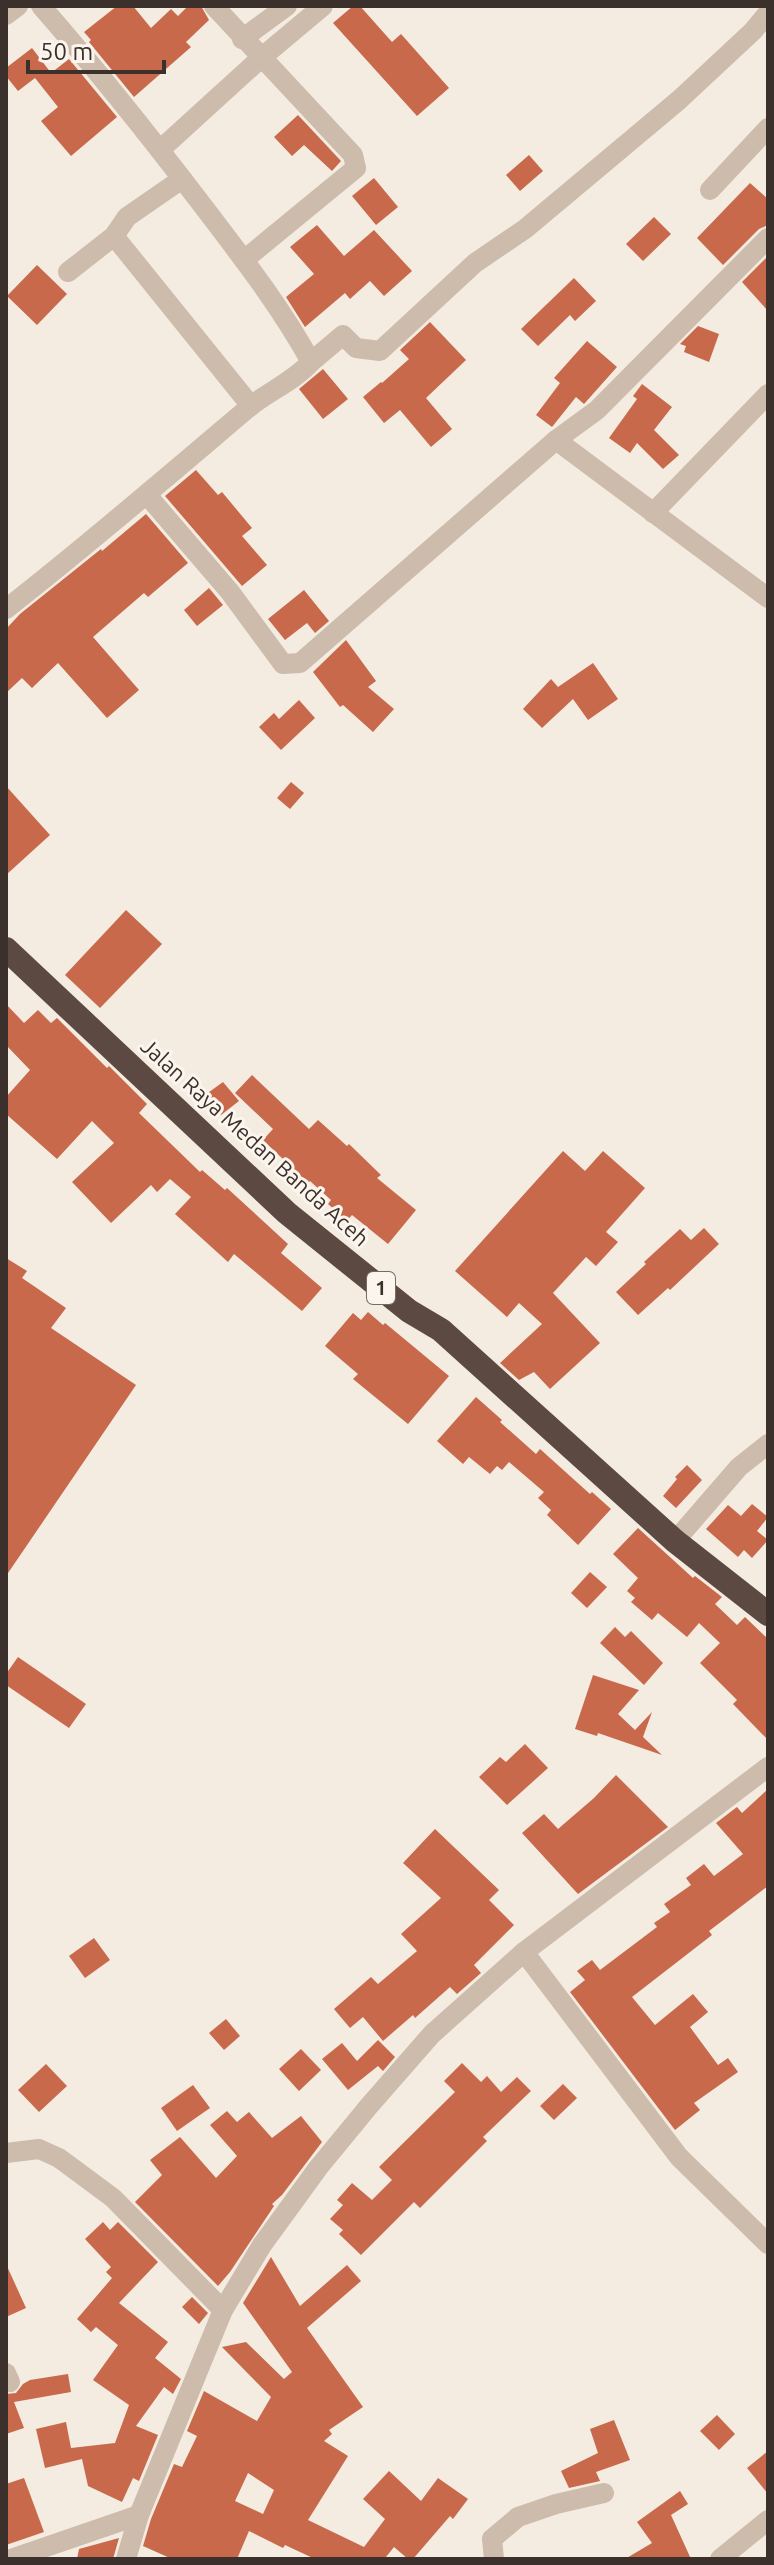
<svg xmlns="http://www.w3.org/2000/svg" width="774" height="2565" viewBox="0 0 774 2565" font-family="Ubuntu,sans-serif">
<rect width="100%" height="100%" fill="#f4ebe1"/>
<g fill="#c8694b" fill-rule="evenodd">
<polygon points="117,6 133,6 151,28 171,9 178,16 188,6 201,6 209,20 186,42 191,47 134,97 89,42 91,40 84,32"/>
<polygon points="353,6 360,6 392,42 401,34 449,88 417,116 333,23"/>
<polygon points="32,48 51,73 69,59 117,117 71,156 41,121 58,107 35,78 18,91 6,76 6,68"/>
<polygon points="298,115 341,161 332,171 304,145 292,156 274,137"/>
<polygon points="529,155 543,171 520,191 506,175"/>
<polygon points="374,178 398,207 376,225 352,196"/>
<polygon points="750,183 768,199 768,225 759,229 723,265 697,238"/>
<polygon points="654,217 671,234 643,261 626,244"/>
<polygon points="317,225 344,256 374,230 412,271 384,296 370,281 350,299 345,293 305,327 286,297 314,274 290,247"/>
<polygon points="768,256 768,311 742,282"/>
<polygon points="37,265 67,294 37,325 7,296"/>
<polygon points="574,278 596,301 575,321 570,315 538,346 521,329"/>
<polygon points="430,322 466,360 426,398 452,429 431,447 400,410 384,423 363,397 381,382 382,383 409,359 400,350"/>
<polygon points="698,326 719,334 709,362 684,352 686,346 680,344"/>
<polygon points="587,341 617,367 584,404 576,397 552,427 536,415 560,383 554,378"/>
<polygon points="323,369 348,399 323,419 299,389"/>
<polygon points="642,384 672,407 654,430 679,455 663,469 637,443 630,453 609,438 637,399 633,396"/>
<polygon points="196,470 218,495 222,492 252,528 242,536 267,565 242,586 165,496"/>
<polygon points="146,514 188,563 148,597 144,593 93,637 139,690 107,718 58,663 32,688 22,678 6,693 6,629 20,614 101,549 102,551"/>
<polygon points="209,588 223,605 197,626 184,610"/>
<polygon points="304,590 329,621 315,633 307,623 285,640 268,619"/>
<polygon points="346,640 376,681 368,687 394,709 373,732 343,705 340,707 313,672"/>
<polygon points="593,663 618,699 588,720 573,699 542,728 523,709 551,679 558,687"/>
<polygon points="299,700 315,718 281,750 259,727 274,713 279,719"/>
<polygon points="291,782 304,793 290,809 277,798"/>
<polygon points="6,786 50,835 6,875"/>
<polygon points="126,910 162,944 100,1008 65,975"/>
<polygon points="6,1004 24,1023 38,1010 51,1023 57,1018 107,1068 109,1066 147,1104 139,1113 200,1172 202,1170 225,1190 227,1188 288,1244 281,1253 322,1288 302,1311 234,1254 228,1262 175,1214 191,1197 170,1179 157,1192 151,1185 111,1223 72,1182 114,1143 92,1121 57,1159 6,1114 6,1097 30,1070 6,1045"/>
<polygon points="252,1075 309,1129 318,1120 347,1146 349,1144 381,1175 377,1178 416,1210 388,1244 352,1215 347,1221 328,1204 331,1200 310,1181 308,1183 263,1140 273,1129 235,1093"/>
<polygon points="223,1082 239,1101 221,1115 205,1095"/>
<polygon points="563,1151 585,1171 603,1151 645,1188 606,1232 618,1242 596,1266 586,1257 553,1293 600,1343 550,1389 534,1372 519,1380 500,1363 542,1324 519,1303 507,1317 455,1271"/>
<polygon points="704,1228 719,1244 670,1290 668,1288 638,1315 616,1292 646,1264 644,1262 680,1229 691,1240"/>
<polygon points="6,1258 27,1271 22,1278 66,1308 51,1328 136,1385 6,1576"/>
<polygon points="368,1312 383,1325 385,1323 449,1376 408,1424 353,1379 358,1374 325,1346 353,1313 361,1320"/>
<polygon points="476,1397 502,1420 500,1422 536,1454 540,1449 590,1494 592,1492 611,1509 578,1545 547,1515 551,1510 538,1498 544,1492 509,1462 502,1470 497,1466 490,1474 469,1457 463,1464 437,1441"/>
<polygon points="687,1465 702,1480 676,1508 663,1496 677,1479 675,1477"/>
<polygon points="752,1504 768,1517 757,1531 768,1540 752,1558 744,1550 738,1557 706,1529 728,1505 741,1516"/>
<polygon points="638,1528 693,1578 695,1576 722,1597 715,1604 737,1625 745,1617 768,1639 768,1740 733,1704 737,1700 700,1663 720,1643 699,1623 687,1637 658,1613 652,1620 631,1602 635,1598 627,1591 638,1578 613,1554"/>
<polygon points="590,1572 607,1587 587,1608 571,1593"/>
<polygon points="615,1627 625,1637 631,1631 663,1663 644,1685 600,1643"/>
<polygon points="18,1657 86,1704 69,1728 6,1685 6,1674"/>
<polygon points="593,1675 639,1690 618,1714 635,1730 652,1712 643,1737 662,1755 598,1733 597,1736 575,1729"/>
<polygon points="525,1744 548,1768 507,1805 479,1777 500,1757 506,1762"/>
<polygon points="616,1775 668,1827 578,1894 522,1833 544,1814 558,1829 594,1798"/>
<polygon points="768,1789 768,1886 709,1931 712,1935 632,1997 655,2025 693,1994 708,2012 690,2027 718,2065 728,2058 738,2072 694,2103 700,2110 675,2130 570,1992 585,1980 577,1971 592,1960 600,1970 657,1927 654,1923 670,1912 664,1904 691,1885 686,1878 704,1864 714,1876 743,1854 716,1823 737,1807 742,1813"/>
<polygon points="435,1829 499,1890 489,1900 514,1925 474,1965 481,1973 457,1994 450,1987 415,2018 413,2015 383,2041 363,2017 350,2028 334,2009 371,1977 378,1984 417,1951 401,1934 441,1898 403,1863"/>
<polygon points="94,1938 110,1960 85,1978 69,1956"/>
<polygon points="226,2019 240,2036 224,2050 209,2033"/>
<polygon points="378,2040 395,2057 383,2071 378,2066 348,2090 322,2059 342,2043 357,2061"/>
<polygon points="301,2049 321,2070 299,2091 279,2069"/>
<polygon points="462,2063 481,2082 487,2076 501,2092 517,2077 531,2091 483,2137 487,2141 420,2208 414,2202 361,2255 339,2234 343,2230 330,2219 343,2205 337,2200 352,2183 372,2200 392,2180 379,2167 455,2092 444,2081"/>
<polygon points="46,2064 67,2086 39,2112 18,2090"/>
<polygon points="563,2084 577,2098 554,2120 540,2106"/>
<polygon points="193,2085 210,2108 177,2131 161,2108"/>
<polygon points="227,2111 237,2122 249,2112 272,2138 301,2116 322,2142 282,2195 272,2204 274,2206 230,2272 218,2286 135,2202 162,2175 150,2160 180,2137 216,2178 237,2156 210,2125"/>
<polygon points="103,2222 110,2230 118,2222 158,2262 119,2303 168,2342 155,2358 181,2379 173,2394 164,2387 136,2426 158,2435 139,2481 133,2478 122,2502 88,2486 82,2459 45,2468 36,2429 66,2422 71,2448 115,2443 129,2405 93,2380 118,2345 96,2327 91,2332 77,2319 112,2278 106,2272 111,2267 85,2239"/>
<path d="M271,2257L300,2306L347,2265L361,2281L307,2328L363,2407L329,2430L332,2434L324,2441L348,2456L308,2520L364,2547L385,2519L363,2499L389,2471L421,2501L438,2478L468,2499L453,2519L450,2516L413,2559H408L394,2547L386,2557L391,2559H315L285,2545L283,2548L249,2531L237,2559H172L143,2546L151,2519L174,2464L182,2467L197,2436L187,2431L204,2391L257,2421L271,2397L222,2347L246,2342L284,2379L292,2372L243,2303ZM248,2473L274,2490L263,2514L235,2501Z"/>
<polygon points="6,2264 26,2308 6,2317"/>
<polygon points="192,2297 208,2313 199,2324 182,2307"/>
<polygon points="68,2374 71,2392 14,2402 24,2428 6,2434 6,2394 16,2393 23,2384 30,2380"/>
<polygon points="717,2415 735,2434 719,2450 700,2431"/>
<polygon points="614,2420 630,2460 596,2472 600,2481 569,2488 561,2471 598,2453 590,2429"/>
<polygon points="768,2451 768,2494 747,2468"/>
<polygon points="24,2478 44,2532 6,2545 6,2484"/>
<polygon points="680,2491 688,2504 671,2515 691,2559 625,2559 652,2543 637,2522"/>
<polygon points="119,2538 113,2559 77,2559 79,2549"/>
</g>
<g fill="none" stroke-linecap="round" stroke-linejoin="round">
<g stroke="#cdbbac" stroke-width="20">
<polyline points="214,6 353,155 356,168 244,260"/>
<polyline points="6,15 18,6"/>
<polyline points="242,39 287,6"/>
<polyline points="161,149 261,58 323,6"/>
<polyline points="710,190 768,128"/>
<polyline points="114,236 251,406"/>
<polyline points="68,272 114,236 127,217 182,179"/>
<polyline points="311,362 343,335 356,348 380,351 475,263 525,229 679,100 753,31 768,13"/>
<polyline points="556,440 768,598"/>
<polyline points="147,495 230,592 283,664 300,663 556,440 597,410 768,238"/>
<polyline points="653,513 768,394"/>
<path d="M6,609C88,545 167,477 247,409C267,392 293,382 311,362C281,307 241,256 203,206C151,138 98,71 41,6"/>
<polyline points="675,1541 739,1467 768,1444"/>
<polyline points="524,1952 679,2157 768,2244"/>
<polyline points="6,2153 39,2149 59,2158 113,2198 223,2310"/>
<polyline points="6,2373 10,2382"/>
<polyline points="11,2559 139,2515"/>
<polyline points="126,2559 139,2515 223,2310 262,2245 318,2168 369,2106 432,2034 524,1952 768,1767"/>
<polyline points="494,2559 492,2539 518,2517 556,2504 604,2493"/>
<polyline points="720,2559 768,2520"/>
</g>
<polyline stroke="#5c4a42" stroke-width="24" points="6,949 287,1213 409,1311 441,1330 675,1541 768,1614"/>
</g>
<g text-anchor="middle" stroke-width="6" stroke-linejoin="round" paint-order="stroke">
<rect fill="#fbf5ee" stroke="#756b66" stroke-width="2" x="367" y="1272" width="28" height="32" rx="6"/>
<g font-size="20" font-weight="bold" fill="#3b302b">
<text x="381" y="1295">1</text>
</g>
<g font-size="22" fill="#3b302b" stroke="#fbf5ee">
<text transform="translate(255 1142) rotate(42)" y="8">Jalan Raya Medan Banda Aceh</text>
</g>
</g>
<rect width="774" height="2565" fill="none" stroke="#3b302b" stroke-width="16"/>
<path d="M28 60v12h136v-12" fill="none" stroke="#3b302b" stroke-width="4"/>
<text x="40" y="60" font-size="24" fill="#3b302b" stroke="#fbf5ee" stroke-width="6" paint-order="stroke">50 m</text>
</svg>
